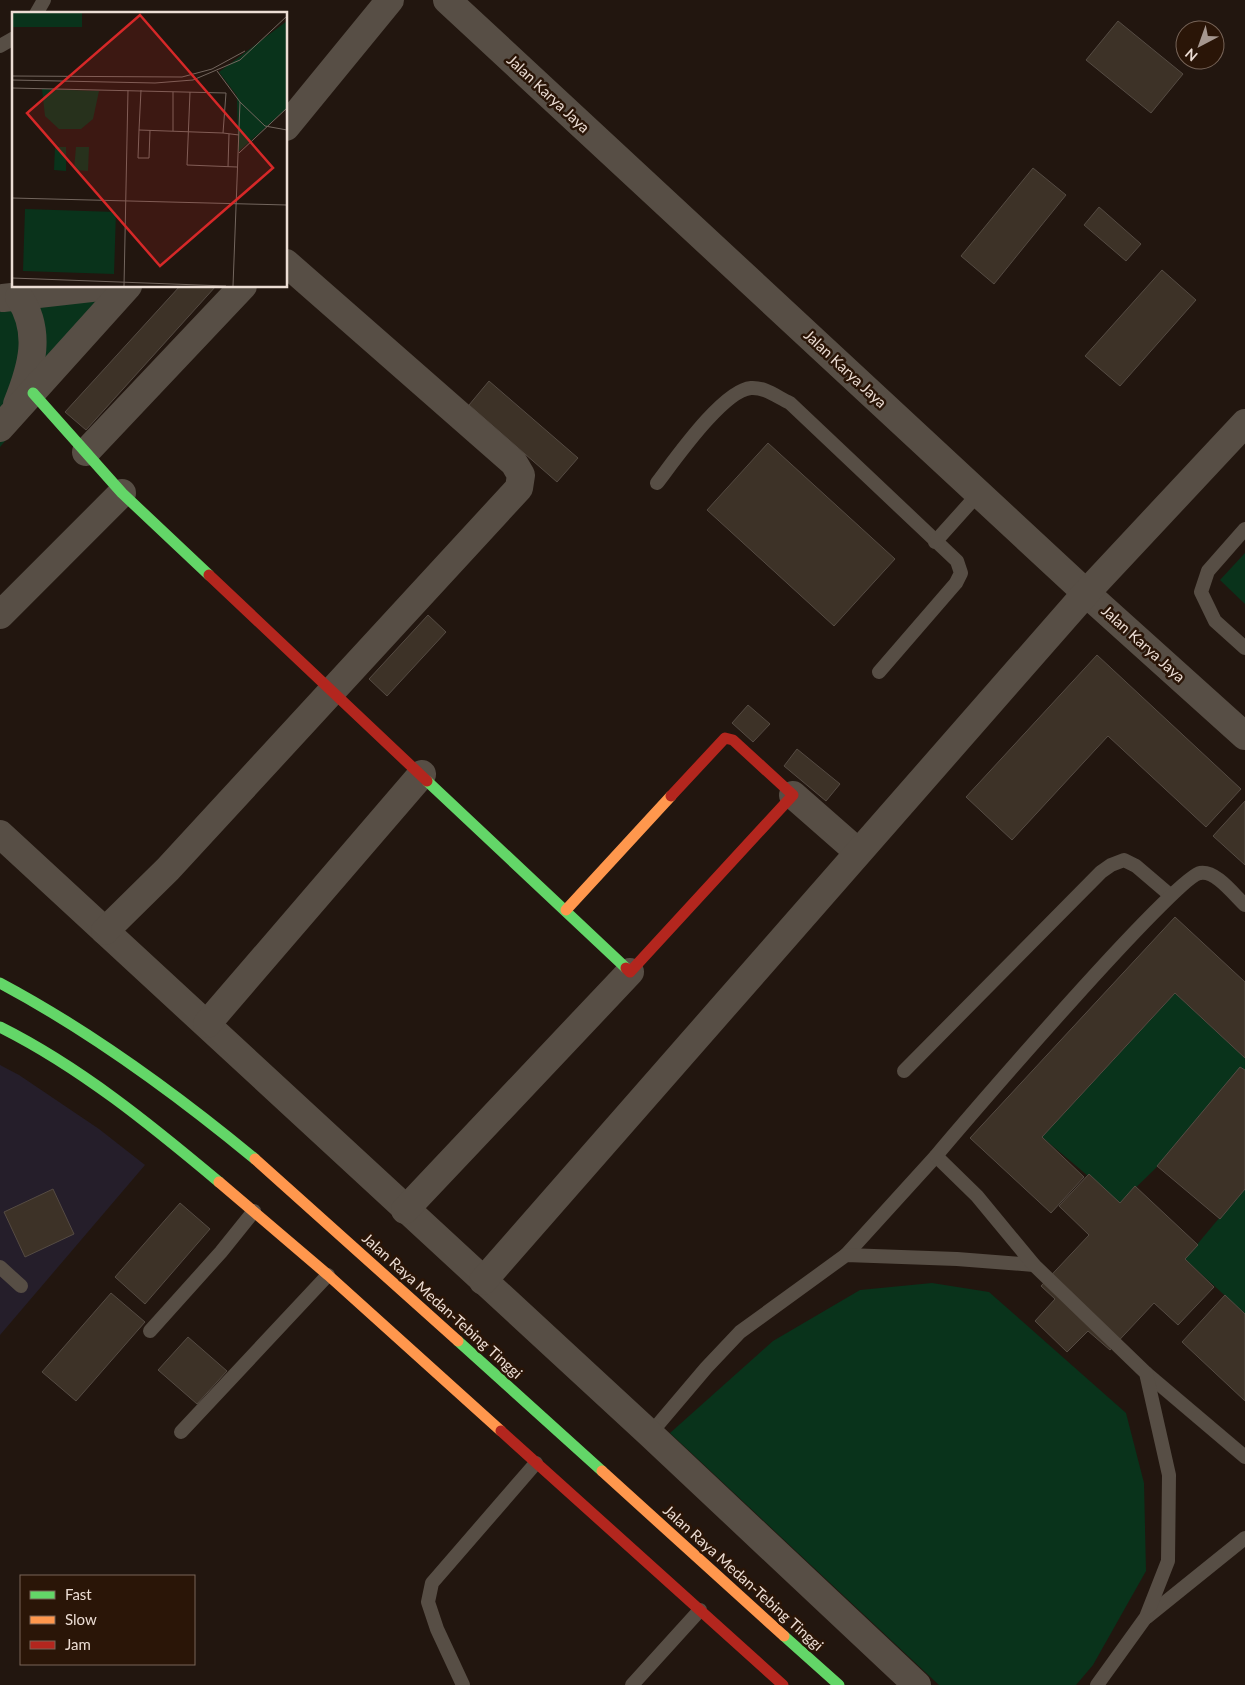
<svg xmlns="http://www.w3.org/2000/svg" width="1245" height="1685" viewBox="0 0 1245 1685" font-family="Lato,sans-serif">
<rect width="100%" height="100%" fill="#22160f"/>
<polygon fill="#251e2a" points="0,1065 19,1075 99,1129 145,1165 0,1335"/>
<g fill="#09331b">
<polygon points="130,293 0,447 0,302"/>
<polygon points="1245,553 1245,604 1220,580"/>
<polygon points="1175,993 1245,1058 1245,1081 1120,1203 1042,1137"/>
<polygon points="1245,1187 1245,1314 1185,1259"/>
<polygon points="932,1283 989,1292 1126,1413 1144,1483 1146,1571 1093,1665 1076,1685 939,1685 670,1433 773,1341 860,1290"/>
</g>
<g fill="#3d3227" stroke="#554b43">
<polygon points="1118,21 1183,74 1151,113 1086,60"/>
<polygon points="1033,168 1066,195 994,284 961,256"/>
<polygon points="1099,207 1141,244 1126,261 1084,225"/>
<polygon points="1162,270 1196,300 1120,386 1085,356"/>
<polygon points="180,286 216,286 86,430 65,412"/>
<polygon points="489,381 578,458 557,482 469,405"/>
<polygon points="768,443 895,559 834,626 707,510"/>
<polygon points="428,615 446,632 387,696 369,679"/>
<polygon points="1097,655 1241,789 1206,827 1108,736 1012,840 966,797"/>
<polygon points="748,705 770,724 753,742 732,723"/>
<polygon points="797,749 840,784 826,801 784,766"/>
<polygon points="1245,801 1245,865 1213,836"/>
<polygon points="1175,917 1245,982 1245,1058 1175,993 1042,1137 1084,1177 1051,1213 970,1138"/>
<polygon points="1240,1067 1245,1070 1245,1189 1220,1219 1157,1166"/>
<polygon points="1089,1174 1120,1203 1135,1186 1198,1245 1185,1259 1214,1287 1178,1325 1154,1303 1110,1350 1088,1331 1067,1352 1035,1321 1055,1299 1041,1286 1089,1235 1059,1206"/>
<polygon points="53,1189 74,1234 25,1257 4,1212"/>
<polygon points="180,1203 210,1229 145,1304 115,1277"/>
<polygon points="111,1293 145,1322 76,1401 42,1372"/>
<polygon points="1225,1295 1245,1314 1245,1401 1182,1342"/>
<polygon points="188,1337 227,1371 197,1404 158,1370"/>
</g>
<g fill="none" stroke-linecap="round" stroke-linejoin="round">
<g stroke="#574e45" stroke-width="14">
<polyline points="36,14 44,0"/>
<polyline points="0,46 14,38"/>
<path d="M657,483C674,461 723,390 751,388C765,387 777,397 790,403L957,561L961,573L956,583L879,672"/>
<polyline points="1245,529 1208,571 1201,592 1215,621 1245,648"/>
<polyline points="935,542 979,493"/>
<polyline points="904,1071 1101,872 1111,865 1124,860 1136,866 1170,895"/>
<polyline points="846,1255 936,1156"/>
<polyline points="0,1267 21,1286"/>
<polyline points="150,1331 221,1252 254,1211"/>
<polyline points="1146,1373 1245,1457"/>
<polyline points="181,1432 328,1275"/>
<polyline points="650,1434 706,1368 740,1332 846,1255 957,1259 1034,1265"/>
<polyline points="1147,1617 1245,1538"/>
<polyline points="463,1685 437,1629 428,1602 432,1583 536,1463"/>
<polyline points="632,1685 700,1610"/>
<path d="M1097,1685L1146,1617L1168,1561L1169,1475L1146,1373L1034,1265L977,1196L936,1156C965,1121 1176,876 1200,873C1216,870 1234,895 1245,905"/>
</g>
<g stroke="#574e45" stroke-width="28">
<polyline points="447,0 1086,593 1245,736"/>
<polyline points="286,127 390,0"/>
<polyline points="3,298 109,286"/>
<path d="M17,404C32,367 42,332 19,297"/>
<polyline points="0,428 128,286"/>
<polyline points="86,452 243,286"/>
<polyline points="0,615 122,493"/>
<polyline points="793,795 858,852"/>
<polyline points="0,834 650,1434 917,1685"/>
<polyline points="105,931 168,869 519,488 521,475 514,463 286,263"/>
<polyline points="207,1024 422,774"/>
<polyline points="405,1210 630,972"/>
<polyline points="483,1281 1086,593 1245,423"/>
</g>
<g stroke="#63d668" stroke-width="11">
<polyline points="33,393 122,493 209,575"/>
<polyline points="427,781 626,968"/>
<path d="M0,983C92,1032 175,1093 255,1159"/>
<path d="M0,1027C80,1067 151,1125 219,1182"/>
<polyline points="458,1341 602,1471"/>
<polyline points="784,1636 839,1685"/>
</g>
<g stroke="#ff974d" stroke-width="11">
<polyline points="566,910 671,796"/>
<polyline points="255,1159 458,1341"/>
<polyline points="219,1182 328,1275 501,1431"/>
<polyline points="602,1471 784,1636"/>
</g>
<g stroke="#b3261e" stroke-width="11">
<polyline points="209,575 427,781"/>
<polyline points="626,968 630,972 793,795 733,740 725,738 671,796"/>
<polyline points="501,1431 783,1685"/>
</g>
</g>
<g text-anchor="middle" stroke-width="5" stroke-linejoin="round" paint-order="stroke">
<g font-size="15" fill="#ecddd4" stroke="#2a1507">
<text transform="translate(548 94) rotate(43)" y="5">Jalan Karya Jaya</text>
<text transform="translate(845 369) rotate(43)" y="5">Jalan Karya Jaya</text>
<text transform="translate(1143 644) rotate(42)" y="5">Jalan Karya Jaya</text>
<text transform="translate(442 1306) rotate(42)" y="5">Jalan Raya Medan-Tebing Tinggi</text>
<text transform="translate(743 1578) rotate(42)" y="5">Jalan Raya Medan-Tebing Tinggi</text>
</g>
</g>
<g transform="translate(12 12)">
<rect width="275" height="275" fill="#22160f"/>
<path d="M0,1H70V15H0ZM275,9V96L226,140L225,84L207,60ZM30,77L87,79L81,107L69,117H47L33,104ZM43,135H54V159L42,158ZM64,135H77L76,159L62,158ZM13,197L104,200L102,262L11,259Z" fill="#09331b"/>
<path fill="none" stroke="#73665e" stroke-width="1" d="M205,59L228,90L253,114L275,118M0,64L170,65L200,57L233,39M0,68L143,71L181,68L228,48L275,4M0,76L214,81L211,121M161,80V119M178,80L175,153L225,155M127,118L129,78M138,118L137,146H126L127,118L211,121L227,123M227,141L275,96M216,155L217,122M0,186L275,193M0,198V75M0,266L214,274M112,274L116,78M221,274L228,90"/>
<path fill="#d62828" fill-opacity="0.15" stroke="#d62828" stroke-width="2.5" d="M128,3L261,156L148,254L15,101Z"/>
<rect width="275" height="275" fill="none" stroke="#ecddd4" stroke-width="2.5"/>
</g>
<rect x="20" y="1575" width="175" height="90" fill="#2a1507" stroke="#786559"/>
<rect x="30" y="1591" width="25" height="8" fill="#63d668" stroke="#786559"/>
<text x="65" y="1600" font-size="15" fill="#ecddd4">Fast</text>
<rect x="30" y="1616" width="25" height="8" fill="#ff974d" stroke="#786559"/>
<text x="65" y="1625" font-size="15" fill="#ecddd4">Slow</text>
<rect x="30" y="1641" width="25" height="8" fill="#b3261e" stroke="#786559"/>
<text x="65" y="1650" font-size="15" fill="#ecddd4">Jam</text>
<g transform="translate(1200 45) rotate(221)"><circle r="24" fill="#2a1507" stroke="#786559"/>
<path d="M0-4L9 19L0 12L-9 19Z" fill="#a5978f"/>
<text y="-8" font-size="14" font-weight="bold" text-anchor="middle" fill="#ecddd4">N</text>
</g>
</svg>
